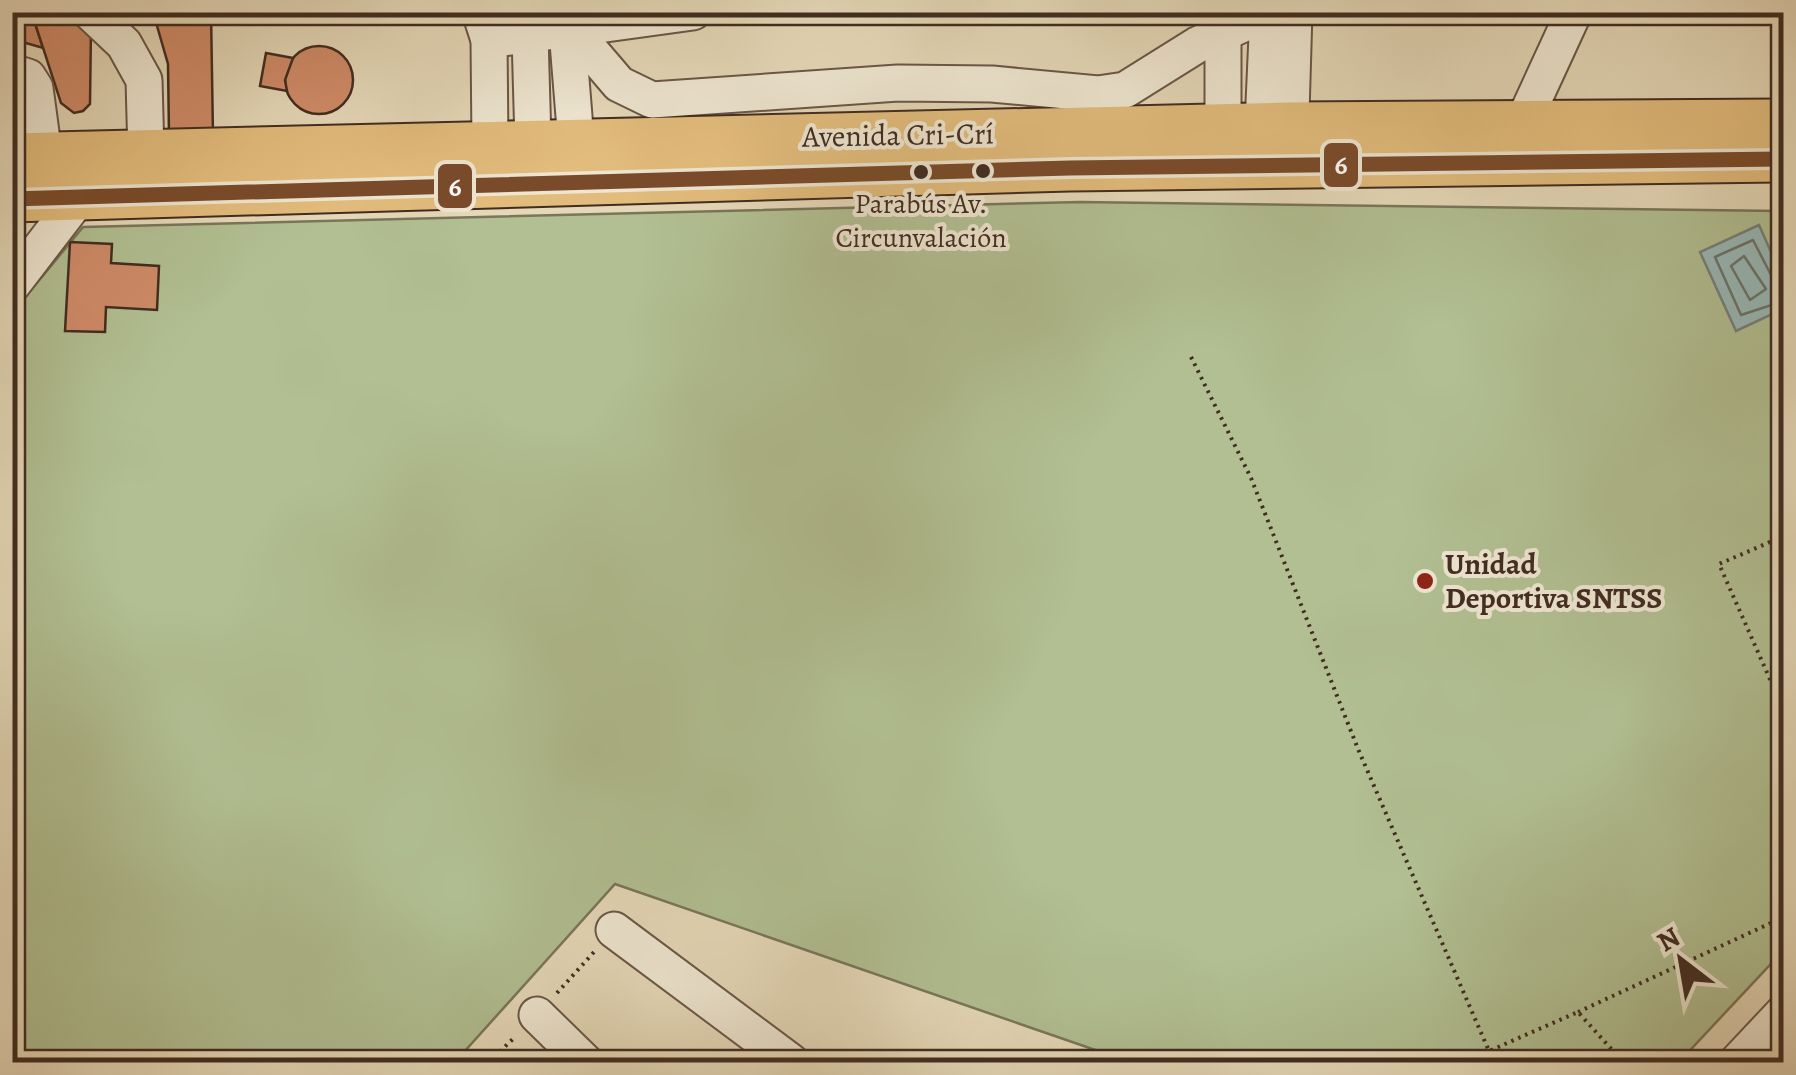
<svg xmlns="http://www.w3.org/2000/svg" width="1796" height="1075" viewBox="0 0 1796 1075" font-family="Alegreya,serif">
<rect width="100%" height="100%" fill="#e5d8b8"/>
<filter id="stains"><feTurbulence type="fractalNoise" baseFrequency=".002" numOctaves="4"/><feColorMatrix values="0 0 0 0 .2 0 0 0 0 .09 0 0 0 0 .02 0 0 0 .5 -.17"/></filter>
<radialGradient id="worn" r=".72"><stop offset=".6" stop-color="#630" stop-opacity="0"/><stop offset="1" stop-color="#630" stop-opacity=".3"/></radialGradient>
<polygon fill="#b1bf92" stroke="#79765a" stroke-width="2.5" points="1080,202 1783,211 1783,951 1679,1062 1130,1062 615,884 455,1062 13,1062 13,312 83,227"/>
<polygon fill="#98b8b7" stroke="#75807b" stroke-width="2.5" points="1759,225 1783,279 1783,309 1736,331 1700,252"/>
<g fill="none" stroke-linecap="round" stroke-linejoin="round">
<g stroke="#6c726c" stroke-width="2.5">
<polygon points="1744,256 1766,289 1750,300 1731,266"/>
<polyline points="1784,280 1771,275 1753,240 1715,257 1741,315 1784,301"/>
</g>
</g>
<g fill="#cf8b68" stroke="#412c21" stroke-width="2.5">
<polygon points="12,12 32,14 43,48 12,39"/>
<polygon points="153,12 211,12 213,135 169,136 168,64"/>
<polygon points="32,14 91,27 90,104 83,111 74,113 61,103"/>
<circle cx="319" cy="80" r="34"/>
<polygon points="266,53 293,58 285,80 287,91 260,86"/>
<polygon points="70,242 112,244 111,263 159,266 157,310 106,307 105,332 65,331"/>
</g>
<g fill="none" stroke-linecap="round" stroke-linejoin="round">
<g stroke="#6a5747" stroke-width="39">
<g id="minor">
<polyline points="90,12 124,44 144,80 146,154"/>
<polyline points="480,12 489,40 490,144"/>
<polyline points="572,29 619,84 652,100 898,83 992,84 1098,94 1125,90 1197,45 1269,12"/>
<polyline points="567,30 576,141"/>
<polyline points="1223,32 1223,151"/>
<polyline points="530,35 533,142"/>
<polyline points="489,40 693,12"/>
<polyline points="12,72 28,77 35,88 47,177"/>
<polyline points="1522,125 1574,12"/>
<polyline points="1290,147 1294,12"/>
<polyline points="1262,148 1268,13"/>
<polyline points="12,285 78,199 84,181"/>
<polyline points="614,930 791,1062"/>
<polyline points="537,1015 585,1062"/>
<polyline points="1737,1062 1784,1012"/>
</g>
</g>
<g stroke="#412c21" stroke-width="49">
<g id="major">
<polyline points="12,156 1290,125 1784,122"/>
<polyline points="12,199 1070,168 1784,159"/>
</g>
</g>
<g stroke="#412c21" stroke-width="4" stroke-dasharray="2.5 5" stroke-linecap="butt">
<polyline points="1191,357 1251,478 1358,749 1489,1051 1578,1012 1623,1062"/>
<polyline points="1784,536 1719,564 1784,711"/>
<polyline points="557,993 594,952"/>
<polyline points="1578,1012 1784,917"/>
<polyline points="489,1062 516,1036"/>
</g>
<use href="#minor" stroke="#eee6d1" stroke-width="35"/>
<use href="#major" stroke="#e2bc7c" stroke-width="45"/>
<g stroke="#eee6d1" stroke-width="22">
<polyline id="bus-1" points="12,199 1070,168 1784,159"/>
</g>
<use href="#bus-1" stroke="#7a4b2a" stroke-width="15"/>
</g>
<g fill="#412c21" stroke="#eee6d1" stroke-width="4">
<circle cx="983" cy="171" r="9"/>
<circle cx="921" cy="172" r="9"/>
</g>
<circle fill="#8f2418" stroke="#eee6d1" stroke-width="4" cx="1425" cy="581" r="10"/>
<g text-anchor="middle" stroke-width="8" stroke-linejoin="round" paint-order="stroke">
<g font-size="28" fill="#412c21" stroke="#eee6d1">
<text x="921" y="213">Parabús Av.<tspan x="921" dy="34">Circunvalación</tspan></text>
</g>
<g font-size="30" fill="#412c21" stroke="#eee6d1">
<text transform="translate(898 135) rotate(-1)" y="10">Avenida Cri-Crí</text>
</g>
<g font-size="30" font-weight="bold" fill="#412c21" stroke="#eee6d1" text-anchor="start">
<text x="1445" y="574">Unidad<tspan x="1445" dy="34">Deportiva SNTSS</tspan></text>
</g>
</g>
<g stroke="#eee6d1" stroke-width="4">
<rect x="1322" y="141" width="38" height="48" rx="10" fill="#7a4b2a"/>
<rect x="436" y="162" width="38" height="48" rx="10" fill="#7a4b2a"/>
</g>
<g font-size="28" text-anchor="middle" font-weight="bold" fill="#fff">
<text x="1341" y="174">6</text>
<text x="455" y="196">6</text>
</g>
<rect width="1796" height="1075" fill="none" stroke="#e5d8b8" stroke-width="50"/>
<rect x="15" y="15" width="1766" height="1045" fill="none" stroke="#412c21" stroke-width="5"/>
<rect x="25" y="25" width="1746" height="1025" fill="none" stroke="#412c21" stroke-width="2.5"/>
<g transform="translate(1681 960) rotate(329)" stroke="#eee6d1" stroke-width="8" paint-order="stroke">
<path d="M0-8L18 38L0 25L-18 38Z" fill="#412c21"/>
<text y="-15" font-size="28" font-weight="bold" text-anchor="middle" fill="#412c21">N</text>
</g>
<rect width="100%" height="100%" filter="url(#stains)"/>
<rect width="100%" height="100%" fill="url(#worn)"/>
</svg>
